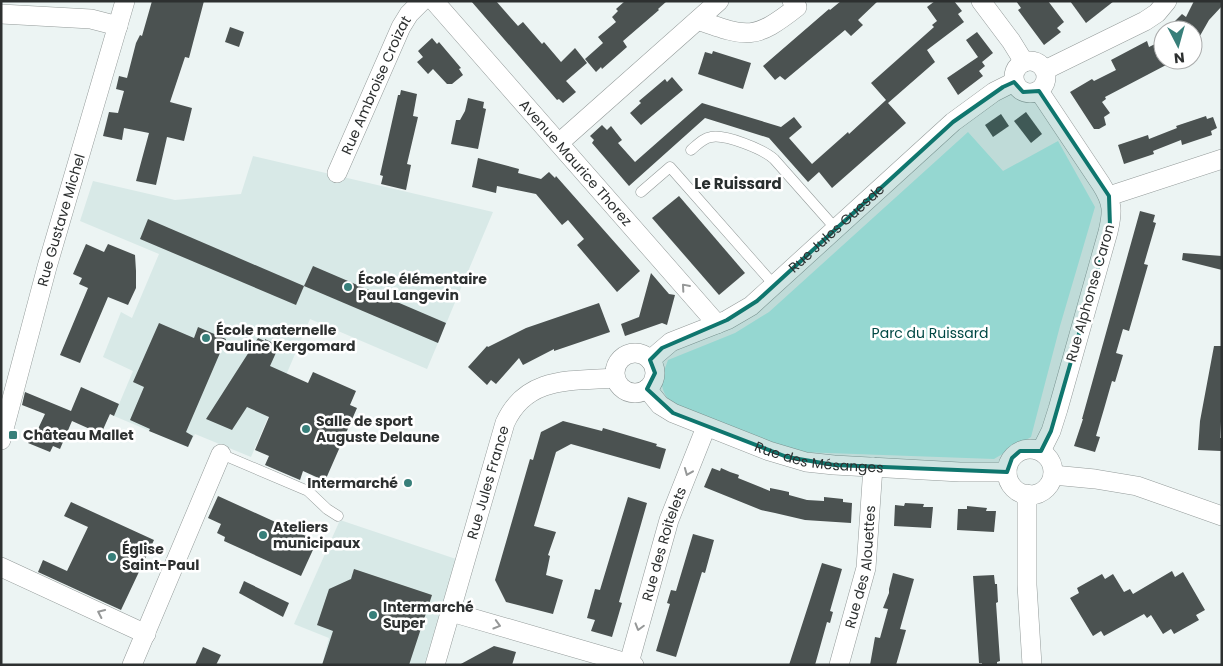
<svg xmlns="http://www.w3.org/2000/svg" width="1223" height="666" viewBox="0 0 1223 666" font-family="Poppins,sans-serif">
<rect width="100%" height="100%" fill="#ecf4f3"/>
<g fill="#d8e9e7">
<polygon points="253,156 493,212 427,369 310,319 251,457 195,434 188,447 114,416 133,371 103,357 121,312 132,318 159,254 80,221 93,181 175,200 241,194"/>
<polygon points="340,520 456,559 425,665 322,665 329,638 294,624"/>
</g>
<path fill="#b7efea" d="M968,132L1003,171L1058,141L1095,207L1060,326L1031,437L994,459L800,452L676,408C659,390 659,384 668,360L735,333L769,312Z"/>
<g fill="#4b5251">
<polygon points="152,1 204,1 189,58 185,57 170,102 192,108 184,141 167,137 156,185 136,181 149,133 124,128 122,140 103,136 109,112 118,113 124,91 116,89 119,76 127,78 136,43 140,35 142,36"/>
<polygon points="471,1 496,1 518,26 523,22 542,44 544,42 561,62 575,48 587,63 566,81 576,92 563,103 559,99 557,100"/>
<polygon points="625,1 667,1 658,9 659,10 623,41 627,47 602,69 601,67 596,72 585,59 603,43 598,37 616,22 612,17 618,11 616,9"/>
<polygon points="841,1 878,1 858,20 863,25 851,36 845,30 785,80 780,76 775,80 763,66 829,9 830,10"/>
<polygon points="935,1 954,1 962,11 958,14 964,22 927,50 935,62 888,103 906,123 832,188 819,172 808,182 769,138 705,118 629,186 592,143 594,140 590,136 602,125 607,130 611,126 622,140 618,143 635,162 702,103 781,127 794,117 802,127 789,138 812,164 848,132 849,134 886,100 871,83 934,27 932,25 937,21 927,7"/>
<polygon points="1016,1 1048,1 1064,22 1057,28 1061,32 1044,45 1018,10 1021,8"/>
<polygon points="1070,1 1114,1 1086,23"/>
<polygon points="1194,1 1222,1 1222,6 1209,20 1193,48 1193,30 1178,30 1172,24 1182,14 1186,17"/>
<polygon points="230,27 244,32 239,47 225,42"/>
<polygon points="977,32 993,53 982,62 985,66 979,71 983,76 958,95 947,78 978,57 966,40"/>
<polygon points="432,38 437,44 439,42 461,68 459,69 463,75 452,84 447,84 433,69 428,74 417,62 423,57 418,51"/>
<polygon points="1163,40 1163,60 1166,60 1168,64 1105,97 1106,99 1102,102 1110,113 1104,117 1106,125 1099,129 1094,129 1070,92 1092,79 1094,81 1116,70 1111,60 1147,41 1149,47"/>
<polygon points="713,51 751,63 743,89 698,74 705,52 712,54"/>
<polygon points="672,77 683,90 641,125 630,113 641,103 639,101 665,79 667,82"/>
<polygon points="401,90 417,94 413,116 418,117 407,164 411,165 406,190 381,184 383,176 380,175 398,95 400,95"/>
<polygon points="468,98 484,102 483,108 486,109 478,149 451,144 456,120 460,120 465,111"/>
<polygon points="1026,112 1042,134 1031,143 1014,121"/>
<polygon points="1001,114 1009,126 993,137 985,125"/>
<polygon points="1206,116 1207,119 1213,117 1217,128 1211,131 1212,135 1182,145 1181,140 1153,151 1154,154 1124,164 1118,145 1148,135 1149,139 1177,128 1176,126"/>
<polygon points="478,158 519,169 518,173 541,179 549,172 555,178 556,176 640,271 617,292 577,245 584,239 568,220 562,225 536,194 497,186 496,193 472,187"/>
<polygon points="679,196 745,273 719,295 652,218"/>
<polygon points="1140,211 1155,215 1153,222 1156,223 1144,264 1148,265 1129,331 1123,329 1116,353 1123,355 1115,382 1112,381 1104,409 1096,436 1100,437 1095,452 1074,446 1083,419 1082,419"/>
<polygon points="148,219 304,286 296,305 140,239"/>
<polygon points="86,244 104,252 108,244 135,255 136,271 136,288 128,305 108,297 80,363 60,355 88,288 79,284 82,278 73,274"/>
<polygon points="1183,253 1222,256 1222,270 1182,260"/>
<polygon points="313,266 446,323 438,343 304,286"/>
<polygon points="651,273 669,294 675,295 667,325 662,323 625,336 621,324 639,317"/>
<polygon points="599,303 610,332 554,351 554,349 523,365 519,358 496,384 491,380 487,385 468,367 487,346 488,347 526,328"/>
<polygon points="159,323 194,338 198,327 226,339 186,432 193,436 188,447 149,431 150,429 130,420 144,387 133,382"/>
<polygon points="258,338 265,341 265,339 279,346 270,366 308,383 313,372 356,391 350,405 357,408 325,481 303,471 300,480 265,465 269,456 255,450 269,417 247,407 232,430 206,419"/>
<polygon points="1214,346 1222,346 1222,405 1220,438 1222,438 1221,451 1198,450 1200,421"/>
<polygon points="81,387 119,404 114,416 110,414 101,434 72,421 60,449 53,446 50,452 28,443 31,435 38,429 45,414 22,405 25,392 71,411"/>
<polygon points="563,421 602,431 603,428 657,444 656,446 666,449 660,469 571,444 556,452 534,526 556,532 548,555 550,556 546,575 563,580 553,614 506,602 495,580 530,459 533,460 541,432"/>
<polygon points="712,468 720,471 721,468 730,472 739,475 738,478 770,491 770,488 780,490 789,492 789,495 807,500 824,501 824,497 843,499 843,502 852,503 851,523 805,520 775,513 761,510 704,487"/>
<polygon points="218,496 317,541 301,576 224,541 225,537 217,533 221,524 208,518"/>
<polygon points="628,497 647,503 619,602 622,603 612,637 591,631 595,620 587,618 595,589 600,590"/>
<polygon points="71,502 154,540 121,610 38,572 43,560 67,571 88,527 64,516"/>
<polygon points="905,503 924,504 923,507 933,507 931,528 894,526 895,505 904,506"/>
<polygon points="967,506 987,508 986,511 996,511 994,532 957,530 958,509 967,509"/>
<polygon points="693,534 714,540 705,573 702,572 676,657 656,651 670,604 667,603 671,590 676,591"/>
<polygon points="822,563 842,569 830,611 833,612 830,623 827,622 815,665 789,665"/>
<polygon points="354,569 432,595 409,665 322,665 333,631 317,625 329,589 351,579"/>
<polygon points="1172,571 1175,577 1183,572 1205,610 1196,615 1199,620 1174,634 1171,629 1163,634 1151,615 1147,618 1144,614 1104,636 1101,631 1093,636 1070,598 1079,593 1077,588 1102,574 1105,579 1113,574 1124,592 1130,589 1133,594"/>
<polygon points="893,573 914,579 900,629 906,630 896,665 870,665 875,637 880,638 888,609 883,608 889,593 889,589"/>
<polygon points="994,575 995,584 997,584 998,602 996,603 1000,661 997,662 997,665 982,665 982,663 979,663 973,576"/>
<polygon points="244,581 289,603 283,617 239,593"/>
<polygon points="494,646 516,652 512,665 459,665"/>
<polygon points="203,647 221,655 216,665 195,665"/>
</g>
<g fill="none" stroke-linecap="round" stroke-linejoin="round">
<g stroke="#939a99" stroke-width="11">
<g id="lane">
<path d="M691,150C697,145 703,138 711,137C725,134 763,149 774,159L836,229"/>
<polyline points="641,192 670,167 775,286"/>
<polyline points="221,454 308,491 327,509 338,516"/>
</g>
</g>
<g stroke="#939a99" stroke-width="20">
<g id="street">
<path id="s1" d="M434,1L717,324"/>
<polyline points="981,1 1011,41 1024,62"/>
<polyline points="1,14 91,19 118,26"/>
<path d="M698,20C748,38 755,40 797,7L792,1"/>
<circle cx="1030" cy="77" r="16"/>
<polyline points="1045,70 1145,21 1157,13 1167,1"/>
<path d="M1039,91L1101,184C1113,203 1113,211 1108,232L1058,409L1051,431L1041,451"/>
<polyline points="559,143 719,1"/>
<path id="s2" d="M337,173L401,27L409,14L422,1"/>
<polyline points="1109,196 1222,159"/>
<circle cx="635" cy="373" r="20"/>
<path id="s3" d="M650,360L671,342L727,320L751,306L953,122L994,92L1014,82"/>
<path id="s4" d="M647,389L660,405L673,413L769,451L806,462L834,465L960,472H1007"/>
<path id="s5" d="M1,440L47,267L125,1"/>
<circle cx="1030" cy="472" r="23"/>
<polyline points="1053,475 1095,479 1137,486 1222,516"/>
<polyline points="1027,494 1027,585 1032,665"/>
<polyline points="1,567 146,634"/>
<polyline points="451,612 634,665"/>
<path id="s6" d="M629,663L669,520L706,427"/>
<polyline points="132,665 221,454"/>
<path id="s7" d="M435,665L505,423C526,376 571,381 615,378"/>
<path id="s8" d="M839,665L866,568L873,467"/>
</g>
</g>
<use href="#lane" stroke="#fff" stroke-width="10"/>
<use href="#street" stroke="#fff" stroke-width="19"/>
</g>
<defs><path id="oneway-chevron" d="M-2-3.5L2.5 0L-2 3.5" fill="none" stroke-width="1.6" stroke-linecap="round" stroke-linejoin="round" transform="scale(1.25)"/></defs>
<g stroke="#969898">
<use href="#oneway-chevron" transform="translate(685 287) rotate(-131)"/>
<use href="#oneway-chevron" transform="translate(688 472) rotate(112)"/>
<use href="#oneway-chevron" transform="translate(101 613) rotate(-155)"/>
<use href="#oneway-chevron" transform="translate(497 625) rotate(16)"/>
<use href="#oneway-chevron" transform="translate(639 627) rotate(106)"/>
</g>
<path fill="#0f766e" fill-opacity="0.2" stroke="#0f766e" stroke-width="4" stroke-linejoin="round" d="M1014,82L1023,92L1039,91L1109,196L1110,226L1051,431L1041,451H1020L1012,458L1007,472L834,465L787,457L673,413L647,389L655,373L650,360L662,348L727,320L757,301L953,122L1003,87Z"/>
<g fill="#387f7a" stroke="#fff" stroke-width="2">
<circle cx="348" cy="287" r="5"/>
<circle cx="206" cy="338" r="5"/>
<circle cx="306" cy="429" r="5"/>
<rect x="8" y="430" width="10" height="10" rx="2.5"/>
<circle cx="408" cy="483" r="5"/>
<circle cx="263" cy="535" r="5"/>
<circle cx="112" cy="557" r="5"/>
<circle cx="373" cy="615" r="5"/>
</g>
<g text-anchor="middle" stroke-width="5" stroke-linejoin="round" paint-order="stroke">
<g font-size="14" fill="#2d3030" stroke="#fff">
<text dy="5" stroke="none"><textPath href="#s2" startOffset="96">Rue Ambroise Croizat</textPath></text>
<text dy="5" stroke="none"><textPath href="#s1" startOffset="215">Avenue Maurice Thorez</textPath></text>
<text dy="5" stroke="none"><textPath href="#s5" startOffset="228">Rue Gustave Michel</textPath></text>
<text dy="5" stroke="none"><textPath href="#s3" startOffset="231">Rue Jules Guesde</textPath></text>
<text transform="translate(1090 293) rotate(-74)" y="5">Rue Alphonse Caron</text>
<text dy="5" stroke="none"><textPath href="#s4" startOffset="190">Rue des Mésanges</textPath></text>
<text dy="5" stroke="none"><textPath href="#s7" startOffset="190">Rue Jules France</textPath></text>
<text dy="5" stroke="none"><textPath href="#s6" startOffset="124">Rue des Roitelets</textPath></text>
<text dy="5" stroke="none"><textPath href="#s8" startOffset="101">Rue des Alouettes</textPath></text>
</g>
<g font-size="14" font-weight="bold" fill="#2d3030" stroke="#fff" text-anchor="start">
<text x="358" y="284">École élémentaire<tspan x="358" dy="16">Paul Langevin</tspan></text>
<text x="216" y="335">École maternelle<tspan x="216" dy="16">Pauline Kergomard</tspan></text>
<text x="316" y="426">Salle de sport<tspan x="316" dy="16">Auguste Delaune</tspan></text>
<text x="23" y="440">Château Mallet</text>
<text x="398" y="488" text-anchor="end">Intermarché</text>
<text x="273" y="532">Ateliers<tspan x="273" dy="16">municipaux</tspan></text>
<text x="122" y="554">Église<tspan x="122" dy="16">Saint-Paul</tspan></text>
<text x="383" y="612">Intermarché<tspan x="383" dy="16">Super</tspan></text>
</g>
<g font-size="14" fill="#014844" stroke="#fff">
<text x="930" y="338">Parc du Ruissard</text>
</g>
<g font-size="15" font-weight="bold" fill="#282e2e" stroke="#fff">
<text x="738" y="189">Le Ruissard</text>
</g>
</g>
<rect width="1223" height="666" fill="none" stroke="#2d3030" stroke-width="5"/>
<g transform="translate(1178 45) rotate(174)"><circle r="24" fill="#ffffff" stroke="#abacac"/>
<path d="M0-4L9 19L0 12L-9 19Z" fill="#387f7a"/>
<text y="-8" font-size="14" font-weight="bold" text-anchor="middle" fill="#2d3030">N</text>
</g>
</svg>
